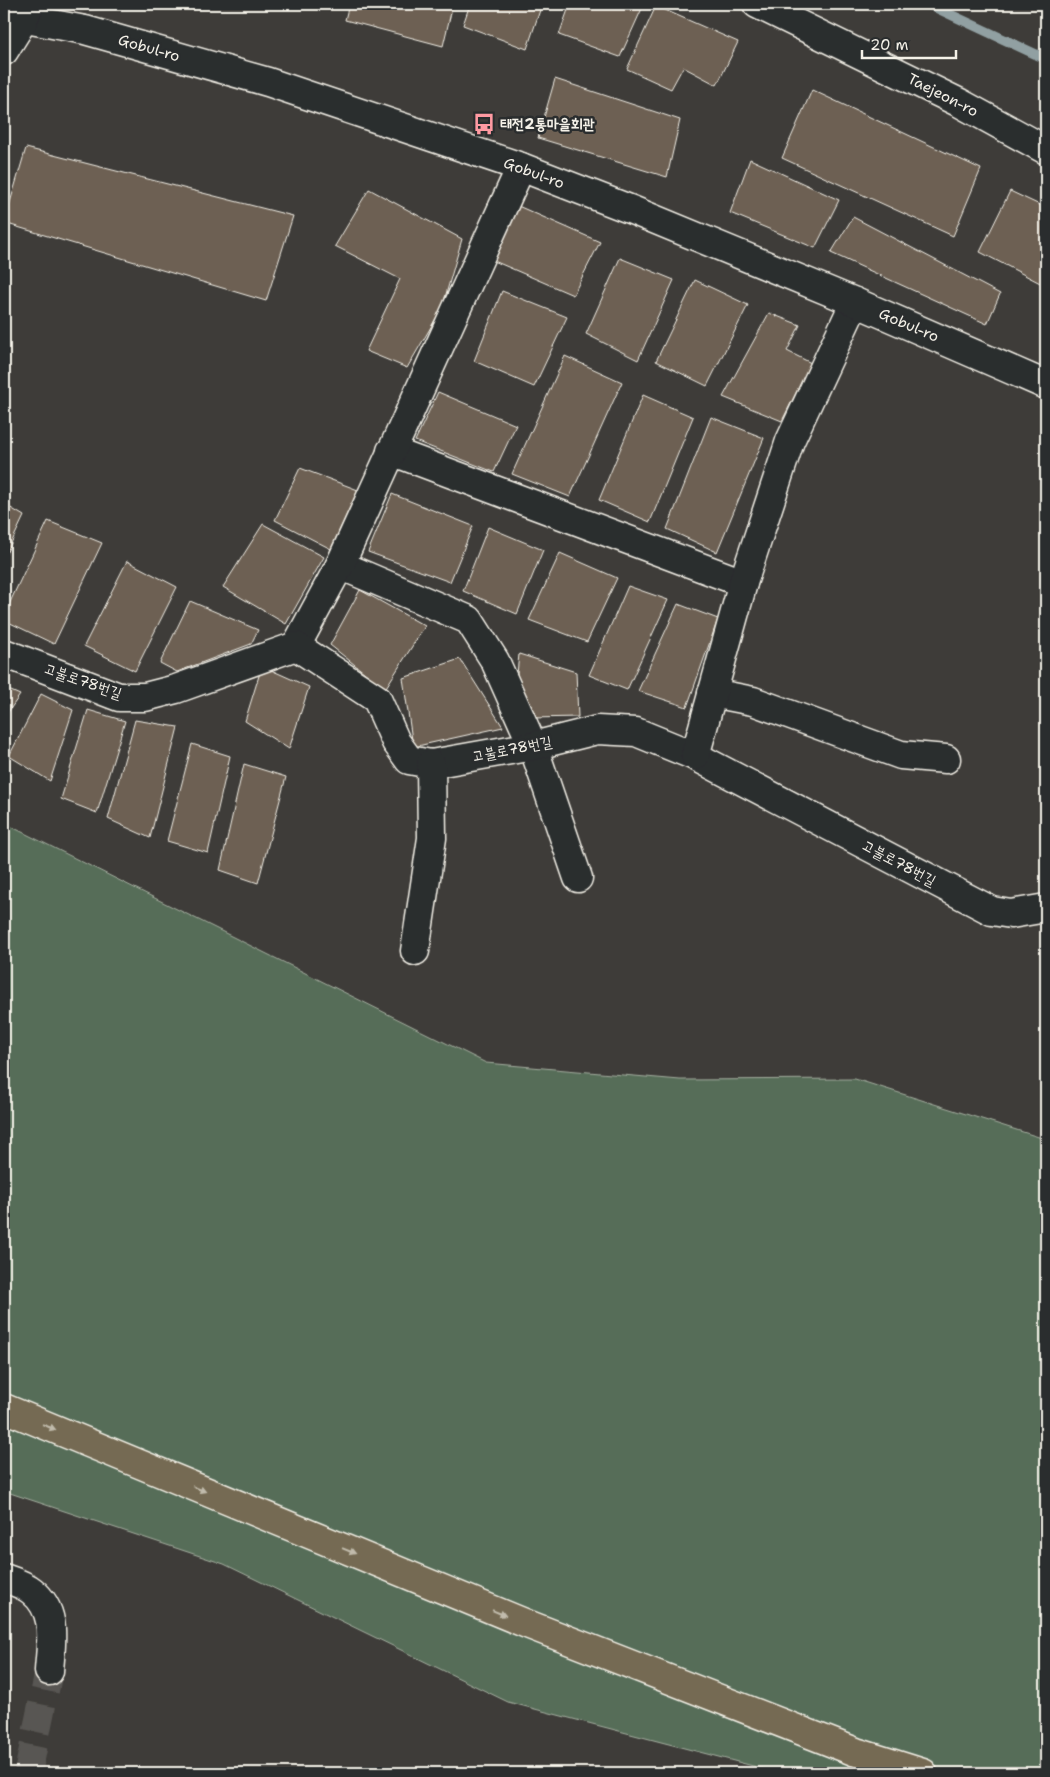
<svg xmlns="http://www.w3.org/2000/svg" width="1050" height="1777" viewBox="0 0 1050 1777" font-family="'Shantell Sans','Poor Story',sans-serif">
<rect width="100%" height="100%" fill="#3e3c39"/>
<filter id="ink" filterUnits="userSpaceOnUse"><feTurbulence type="fractalNoise" baseFrequency=".02" numOctaves="2"/><feDisplacementMap in="SourceGraphic" scale="10" xChannelSelector="R" yChannelSelector="G"/><feConvolveMatrix kernelMatrix="1 2 1 2 8 2 1 2 1" color-interpolation-filters="sRGB"/></filter>
<g filter="url(#ink)">
<polygon fill="#566d59" stroke="#a5afa0" points="4,823 486,1063 680,1080 855,1079 1045,1139 1046,1773 792,1773 776,1772 508,1702 224,1564 4,1491"/>
<g fill="none" stroke-linecap="round" stroke-linejoin="round">
<polyline stroke="#91a0a2" stroke-width="10" points="928,4 1046,59"/>
</g>
<g fill="#6d6053" stroke="#f4f1e8">
<polygon points="349,4 453,4 443,46 345,20"/>
<polygon points="470,4 542,4 527,49 463,25"/>
<polygon points="570,4 644,4 620,57 559,35"/>
<polygon points="656,6 738,42 717,85 683,67 671,89 627,69"/>
<polygon points="555,79 680,120 667,177 538,138"/>
<polygon points="812,90 981,169 953,236 782,158"/>
<polygon points="26,148 293,216 266,301 4,223"/>
<polygon points="750,159 839,200 815,248 730,213"/>
<polygon points="369,189 462,239 442,308 407,368 366,351 400,279 335,246"/>
<polygon points="1010,191 1046,208 1046,286 980,252"/>
<polygon points="518,206 600,242 573,295 494,261"/>
<polygon points="853,217 1000,294 987,324 831,253"/>
<polygon points="620,258 674,280 638,360 586,334"/>
<polygon points="695,280 748,305 707,386 656,361"/>
<polygon points="502,291 567,317 534,387 474,361"/>
<polygon points="769,313 800,325 787,351 811,363 782,421 723,397"/>
<polygon points="565,356 622,382 570,497 512,474"/>
<polygon points="438,392 516,425 494,472 415,441"/>
<polygon points="643,395 693,417 650,522 599,500"/>
<polygon points="711,417 764,438 717,552 667,529"/>
<polygon points="300,468 358,490 331,549 275,520"/>
<polygon points="392,494 473,526 450,582 368,552"/>
<polygon points="4,504 24,516 4,558"/>
<polygon points="48,521 102,543 54,644 4,620 4,615"/>
<polygon points="263,524 324,557 286,624 223,587"/>
<polygon points="488,527 543,550 517,614 463,591"/>
<polygon points="560,553 617,578 587,642 529,620"/>
<polygon points="127,561 177,587 135,671 84,646"/>
<polygon points="628,586 668,600 627,690 589,675"/>
<polygon points="360,590 425,626 385,689 330,645"/>
<polygon points="190,601 258,630 251,644 177,672 160,663"/>
<polygon points="678,604 718,619 687,707 638,691"/>
<polygon points="519,654 576,672 578,717 532,718 516,684"/>
<polygon points="460,659 503,727 413,747 403,678"/>
<polygon points="262,666 309,687 289,749 245,721"/>
<polygon points="4,688 20,695 4,718"/>
<polygon points="41,694 73,710 50,781 9,756"/>
<polygon points="88,710 125,721 97,813 61,799"/>
<polygon points="135,720 178,727 150,838 108,819"/>
<polygon points="192,744 230,756 208,853 167,841"/>
<polygon points="244,764 286,777 258,883 220,870"/>
</g>
<g fill="none" stroke-linecap="round" stroke-linejoin="round">
<polyline stroke="#595753" stroke-width="28" stroke-dasharray="28 14" stroke-linecap="butt" points="28,1773 49,1671"/>
<g stroke="#f4f1e8" stroke-width="31">
<g id="street">
<polyline points="391,451 743,583"/>
<polyline points="340,565 469,620 495,661 533,746 578,878"/>
<polyline points="296,646 340,565 521,167"/>
<polyline points="4,653 119,697 145,697 176,689 296,646 377,699 396,742 409,760 431,764 533,746 597,730 636,732 695,756 992,911 1011,914 1046,908"/>
<polyline points="712,693 753,701 901,755 946,759"/>
<polyline points="695,756 743,583 790,441 855,302"/>
<polyline points="415,951 432,838 431,764"/>
<path d="M4,1578C13,1581 25,1585 32,1591C58,1612 51,1641 49,1671"/>
</g>
</g>
<g stroke="#f4f1e8" stroke-width="31">
<g id="secondary">
<polyline points="757,4 960,103 1046,150"/>
<polyline points="4,15 85,30 268,82 521,167 632,210 855,302 1046,385"/>
<polyline points="4,51 24,19 30,4"/>
</g>
</g>
<g stroke="#f4f1e8" stroke-width="31">
<polyline id="highway" points="4,1408 527,1624 856,1752 923,1773"/>
</g>
<use href="#street" stroke="#2a2d2e" stroke-width="28"/>
<use href="#secondary" stroke="#2a2d2e" stroke-width="28"/>
<use href="#highway" stroke="#756b52" stroke-width="28"/>
</g>
<defs><path id="oneway-solid" d="M-6-.8H1V-3.2L6.5 0L1 3.2V.8H-6Z" transform="scale(1.25)"/></defs>
<g fill="#c1bbac">
<use href="#oneway-solid" transform="translate(49 1427) rotate(22)"/>
<use href="#oneway-solid" transform="translate(199 1489) rotate(22)"/>
<use href="#oneway-solid" transform="translate(349 1551) rotate(22)"/>
<use href="#oneway-solid" transform="translate(499 1613) rotate(22)"/>
</g>
</g>
<defs>
<g id="bus-bare" transform="scale(1.725)"><path d="M-5-6H5V4H4V6H2V4H-2V6H-4V4H-5ZM-3.5-4V0h7V-4ZM-3.5 1.2v1.5H-2V1.2ZM2 1.2v1.5H3.5V1.2Z" fill="#ff9aa2" stroke="#2a2d2e" stroke-width="2.5" paint-order="stroke"/></g>
</defs>
<g fill-rule="evenodd">
<use href="#bus-bare" x="484" y="124"/>
</g>
<g text-anchor="middle" stroke-width="5" stroke-linejoin="round" paint-order="stroke">
<g font-size="15" fill="#f4f1e8" stroke="#2a2d2e">
<text transform="translate(149 48) rotate(16)" y="5">Gobul-ro</text>
<text transform="translate(943 95) rotate(27)" y="5">Taejeon-ro</text>
<text transform="translate(534 173) rotate(20)" y="5">Gobul-ro</text>
<text transform="translate(909 325) rotate(23)" y="5">Gobul-ro</text>
<text transform="translate(83 681) rotate(19)" y="5">고불로78번길</text>
<text transform="translate(512 749) rotate(-11)" y="5">고불로78번길</text>
<text transform="translate(899 863) rotate(28)" y="5">고불로78번길</text>
</g>
<g font-size="15" font-weight="bold" fill="#f4f1e8" stroke="#2a2d2e" text-anchor="start">
<text x="500" y="129">태전2통마을회관</text>
</g>
</g>
<rect width="1050" height="1777" fill="none" stroke="#2a2d2e" stroke-width="20"/>
<rect x="10" y="10" width="1030" height="1757" fill="none" stroke="#f4f1e8" stroke-width="2" filter="url(#ink)"/>
<path d="M862 50v8h94v-8" fill="none" stroke="#f4f1e8" stroke-width="2.5"/>
<text x="870" y="50" font-size="15" fill="#f4f1e8" stroke="#2a2d2e" stroke-width="4" paint-order="stroke">20 m</text>
</svg>
